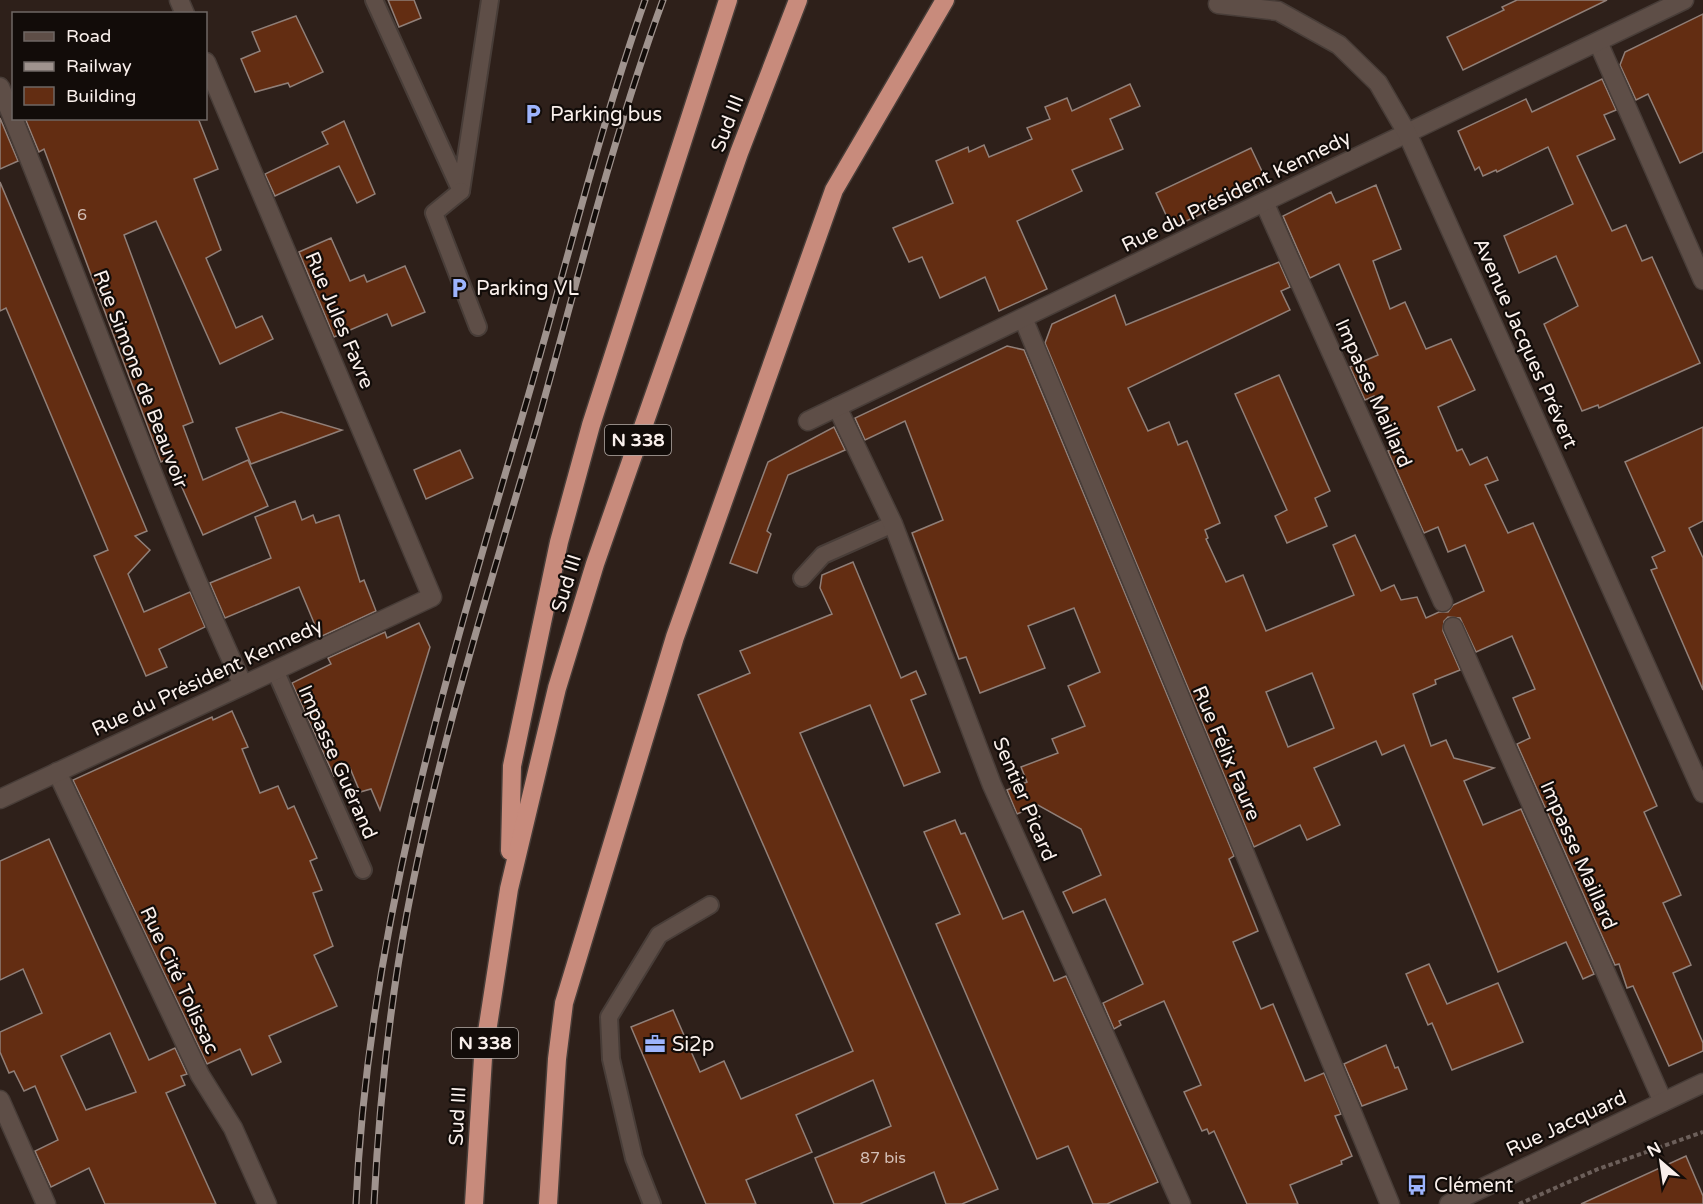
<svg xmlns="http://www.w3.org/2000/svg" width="1703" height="1204" viewBox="0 0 1703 1204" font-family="'Varela Round',sans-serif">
<rect width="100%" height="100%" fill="#2e201a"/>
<g fill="#632d12" stroke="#907f78" stroke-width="1.5" fill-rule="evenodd">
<polygon points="388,0 414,0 421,18 399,27"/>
<polygon points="1517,0 1607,0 1463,70 1447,37 1504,10 1502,7"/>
<polygon points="1703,14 1703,152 1680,163 1648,94 1636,100 1620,65 1625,52"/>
<polygon points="296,16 323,72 290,87 288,83 255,92 241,59 260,51 252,32"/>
<polygon points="1602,79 1616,110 1604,115 1615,139 1577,156 1612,231 1626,225 1642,261 1652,257 1700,363 1599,408 1598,405 1582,411 1544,324 1578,306 1556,256 1519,273 1504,236 1573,204 1548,147 1497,172 1496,170 1483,176 1479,167 1475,170 1458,131 1526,99 1532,112"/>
<polygon points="1130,84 1140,106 1110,119 1123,149 1072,170 1082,191 1017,221 1047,289 999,311 985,277 940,298 922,257 909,262 893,228 953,203 936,161 968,147 969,152 984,145 989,157 1032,139 1027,128 1050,119 1045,107 1067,98 1072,111"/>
<polygon points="0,118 18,161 0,169"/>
<polygon points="25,118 198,118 218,169 194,179 221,250 206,258 236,328 262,316 273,339 220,364 156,221 124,235 193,422 183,426 203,480 248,460 268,506 203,535 169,458 161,462 44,149 39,152"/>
<polygon points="344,121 375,194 357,203 339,166 275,196 265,174 328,144 322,132"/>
<polygon points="1251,148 1267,182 1172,228 1156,193"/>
<polygon points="0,182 147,531 135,536 150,550 128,574 144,612 190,592 205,627 159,649 167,667 146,676 94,556 108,550 6,308 0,311"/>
<path d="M1376,185L1401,249L1373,261L1390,309L1405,302L1426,349L1451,339L1475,390L1438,407L1457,451L1462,449L1470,465L1487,457L1498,480L1485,485L1508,533L1533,523L1657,806L1644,812L1681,895L1663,903L1691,965L1673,973L1703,1043V1051L1669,1066L1633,986L1627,988L1619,964L1615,965L1517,744L1530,738L1513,698L1535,689L1512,636L1476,652L1460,618L1448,617L1444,621L1443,631L1460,670L1435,680L1436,684L1413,694L1431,746L1446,740L1454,758L1494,768L1464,781L1483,825L1521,809L1594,974L1583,979L1566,942L1498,972L1404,745L1382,755L1376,741L1314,768L1340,825L1307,840L1300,825L1254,847L1045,343L1052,324L1115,295L1126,325L1279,262L1290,287L1281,291L1290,310L1128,388L1148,431L1169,422L1178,445L1187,441L1220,523L1205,530L1208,538L1206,539L1226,582L1243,575L1266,631L1354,595L1333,545L1355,535L1381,591L1394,585L1401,600L1417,597L1426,618L1439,612H1448L1453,605L1484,591L1465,545L1448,552L1438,527L1424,533L1388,451L1396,448L1374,396L1365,400L1350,367L1378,355L1339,264L1310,278L1283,216L1331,192L1336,203ZM1312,673L1334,728L1288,747L1266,692Z"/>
<polygon points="331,238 350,281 364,275 367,282 405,266 425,312 392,326 387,314 334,337 299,252"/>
<polygon points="1007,346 1024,350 1234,856 1229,859 1258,931 1233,942 1261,1009 1273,1004 1305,1081 1324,1073 1341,1114 1335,1116 1352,1156 1341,1161 1342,1164 1290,1185 1298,1204 1247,1204 1214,1131 1209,1134 1207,1129 1202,1131 1184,1092 1201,1085 1164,1001 1119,1021 1121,1025 1114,1029 1103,1003 1143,984 1105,899 1073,913 1063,892 1101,875 1081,829 1038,805 1017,814 1007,790 1027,782 1021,767 1058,753 1052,739 1085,726 1068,686 1100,672 1074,608 1028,626 1045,668 980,693 966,657 959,659 912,533 943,520 905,421 865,440 855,418"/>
<polygon points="1279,375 1330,491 1315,498 1327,526 1287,543 1275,516 1287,510 1235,394"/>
<polygon points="281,412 342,430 251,464 236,428"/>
<polygon points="834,427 845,450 788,475 767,531 771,534 757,573 730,563 768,462"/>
<polygon points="1703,427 1703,521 1689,528 1703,558 1703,690 1651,570 1657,568 1652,557 1665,551 1625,462"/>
<polygon points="460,450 473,478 426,499 414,470"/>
<polygon points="295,501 302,520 313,515 316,523 339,515 360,582 364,580 376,611 320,637 299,587 225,618 210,583 271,558 255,517"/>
<polygon points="853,562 901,678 916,671 926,694 911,700 940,772 904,786 870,705 800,733 998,1189 962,1204 946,1204 934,1172 860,1204 834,1204 815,1158 891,1126 873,1080 796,1115 812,1152 746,1180 756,1204 706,1204 631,1027 673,1010 700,1072 724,1061 741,1099 853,1051 698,695 750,673 740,651 832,614 820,588 822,575"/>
<polygon points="419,623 430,647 380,810 371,789 360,792 350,768 334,776 292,683 331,664 328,658 385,632 387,638"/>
<polygon points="232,711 248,747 242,749 260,793 278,786 288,809 294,806 317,858 310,861 322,890 313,893 333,946 314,955 337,1006 269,1036 281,1062 252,1075 240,1049 207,1064 73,780 212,717 213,720"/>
<polygon points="955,820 961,834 965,833 1003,919 1023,911 1054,981 1066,976 1158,1182 1107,1204 1093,1204 1068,1146 1037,1159 936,924 960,914 924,832"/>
<path d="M49,839L149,1060L175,1048L187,1074L181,1076L185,1085L166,1093L216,1204H105L89,1168L51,1187L35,1151L58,1140L35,1086L24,1091L14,1071L9,1073L0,1052V1032L42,1013L23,969L0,980V861ZM110,1033L136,1092L86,1110L61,1056Z"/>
<polygon points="1429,964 1447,1004 1498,983 1523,1042 1452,1070 1432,1023 1428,1025 1406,974"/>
<polygon points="1386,1045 1395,1068 1398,1067 1407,1089 1362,1106 1344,1064"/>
<polygon points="1686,1156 1703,1196 1703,1204 1581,1204"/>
</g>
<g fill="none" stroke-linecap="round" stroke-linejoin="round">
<g stroke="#483d38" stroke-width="20">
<g id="service">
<polyline points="374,0 461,191 490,0"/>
<polyline points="461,191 434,213 478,327"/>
<polyline points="802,578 823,555 893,524"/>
<polyline points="275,670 363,870"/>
<polyline points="652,1204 634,1158 611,1059 609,1017 659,935 710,905"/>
</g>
</g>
<g stroke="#483d38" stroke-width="21">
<g id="minor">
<polyline points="179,0 185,14"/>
<polyline points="1598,42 1703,280"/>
<path d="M0,87C83,286 153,490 243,685"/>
<polyline points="1264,202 1443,602"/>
<polyline points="1023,318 1390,1204"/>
<polyline points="837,407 893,524 992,785 1181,1204"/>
<polyline points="808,421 1684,0"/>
<polyline points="1453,627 1663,1102"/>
<polyline points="57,772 200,1075 233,1128 267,1204"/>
<polyline points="0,799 432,597 206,62"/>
<polyline points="0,1100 46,1204"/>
</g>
</g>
<g stroke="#483d38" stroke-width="21">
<g id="tertiary">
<polyline points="1218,4 1278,11 1339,45 1378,83 1407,133 1703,793"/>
<polyline points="1449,1204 1703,1083"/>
</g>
</g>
<g stroke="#483d38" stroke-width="21">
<g id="trunk">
<polyline points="510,851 512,766 559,542 591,425 728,0"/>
<polyline points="474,1204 483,1058 509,889 557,688 595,564 739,153 798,0"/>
<polyline points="548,1204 557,1059 564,1003 675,637 834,190 945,0"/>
</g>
</g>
<polyline stroke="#6c5f5a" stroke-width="4" stroke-dasharray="4.5 3" stroke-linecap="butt" points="1519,1204 1598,1169 1703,1132"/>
<use href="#service" stroke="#5e4e47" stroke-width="16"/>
<use href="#minor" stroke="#5e4e47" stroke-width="18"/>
<use href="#tertiary" stroke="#5e4e47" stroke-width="18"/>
<use href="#trunk" stroke="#c88b7c" stroke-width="18"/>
<g stroke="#9f938e" stroke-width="7">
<g id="rail">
<path d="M356,1204C368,930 448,668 525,407C565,271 598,133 645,0"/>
<path d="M374,1204C379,1107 389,1009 407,913C438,748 490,586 537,425C577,283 612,139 663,0"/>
</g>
</g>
<use href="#rail" stroke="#120c09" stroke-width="4.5" stroke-dasharray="14" stroke-linecap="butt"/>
</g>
<defs>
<g id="parking-bare" transform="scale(1.62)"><path d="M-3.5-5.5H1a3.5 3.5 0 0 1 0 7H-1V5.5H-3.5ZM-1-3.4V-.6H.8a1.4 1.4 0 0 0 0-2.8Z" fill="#9db4fd" stroke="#120c09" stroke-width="2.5" paint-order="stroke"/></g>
<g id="office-bare" transform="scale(1.62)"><path d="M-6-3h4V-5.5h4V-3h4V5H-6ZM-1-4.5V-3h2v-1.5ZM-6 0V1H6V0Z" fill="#9db4fd" stroke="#120c09" stroke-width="2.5" paint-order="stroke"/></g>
<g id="bus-bare" transform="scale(1.62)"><path d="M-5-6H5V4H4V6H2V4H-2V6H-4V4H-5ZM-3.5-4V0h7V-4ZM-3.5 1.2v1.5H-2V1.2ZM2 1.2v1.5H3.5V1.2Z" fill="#9db4fd" stroke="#120c09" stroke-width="2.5" paint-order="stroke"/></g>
</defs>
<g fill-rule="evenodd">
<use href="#parking-bare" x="533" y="114"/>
<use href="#parking-bare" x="459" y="288"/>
<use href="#office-bare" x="655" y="1044"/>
<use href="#bus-bare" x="1417" y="1185"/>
</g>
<g text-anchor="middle" stroke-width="4.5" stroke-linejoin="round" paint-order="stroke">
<g font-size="16" fill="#d4bfb6">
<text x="82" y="220">6</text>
<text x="883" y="1163">87 bis</text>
</g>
<g fill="#120c09" stroke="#b4aca8" stroke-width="1.5">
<rect x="605" y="425" width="66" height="30" rx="4.5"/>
<rect x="452" y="1028" width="66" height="30" rx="4.5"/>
</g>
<g font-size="18" font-weight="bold" fill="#faf0ec">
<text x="638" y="446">N 338</text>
<text x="485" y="1049">N 338</text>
</g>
<g font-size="20" fill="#faf0ec" stroke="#120c09" text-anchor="start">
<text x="550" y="121">Parking bus</text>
<text x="476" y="295">Parking VL</text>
<text x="672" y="1051">Si2p</text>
<text x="1434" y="1192">Clément</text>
</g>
<g font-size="20" fill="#faf0ec" stroke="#120c09">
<text transform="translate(727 123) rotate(-69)" y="7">Sud III</text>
<text transform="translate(1236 191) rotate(-26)" y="7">Rue du Président Kennedy</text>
<text transform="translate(340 320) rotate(67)" y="7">Rue Jules Favre</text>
<text transform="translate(1526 343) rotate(66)" y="7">Avenue Jacques Prévert</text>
<text transform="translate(141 379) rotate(69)" y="7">Rue Simone de Beauvoir</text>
<text transform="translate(1374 393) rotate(66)" y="7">Impasse Maillard</text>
<text transform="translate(566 583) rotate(-73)" y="7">Sud III</text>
<text transform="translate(207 677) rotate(-25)" y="7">Rue du Président Kennedy</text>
<text transform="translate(1227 753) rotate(67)" y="7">Rue Félix Faure</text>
<text transform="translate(338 762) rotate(66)" y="7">Impasse Guérand</text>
<text transform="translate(1025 799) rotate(67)" y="7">Sentier Picard</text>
<text transform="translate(1579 855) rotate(66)" y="7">Impasse Maillard</text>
<text transform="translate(180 980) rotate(65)" y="7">Rue Cité Tolissac</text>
<text transform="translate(457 1116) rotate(-87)" y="7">Sud III</text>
<text transform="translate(1566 1123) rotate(-25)" y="7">Rue Jacquard</text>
</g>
</g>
<rect x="12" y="12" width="195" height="108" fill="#120c09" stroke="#6f6764" stroke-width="1.5"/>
<rect x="24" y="32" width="30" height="9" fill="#5e4e47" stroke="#6f6764" stroke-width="1.5"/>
<text x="66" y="42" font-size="18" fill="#faf0ec">Road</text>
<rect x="24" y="62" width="30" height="9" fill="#9f938e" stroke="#6f6764" stroke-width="1.5"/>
<text x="66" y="72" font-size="18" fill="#faf0ec">Railway</text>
<rect x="24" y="87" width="30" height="18" fill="#632d12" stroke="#6f6764" stroke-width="1.5"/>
<text x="66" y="102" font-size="18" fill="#faf0ec">Building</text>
<g transform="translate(1661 1162) rotate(331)" stroke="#120c09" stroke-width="4.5" paint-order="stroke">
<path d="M0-4.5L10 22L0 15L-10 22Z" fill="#faf0ec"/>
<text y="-9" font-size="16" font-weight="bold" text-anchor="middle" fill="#faf0ec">N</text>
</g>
</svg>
